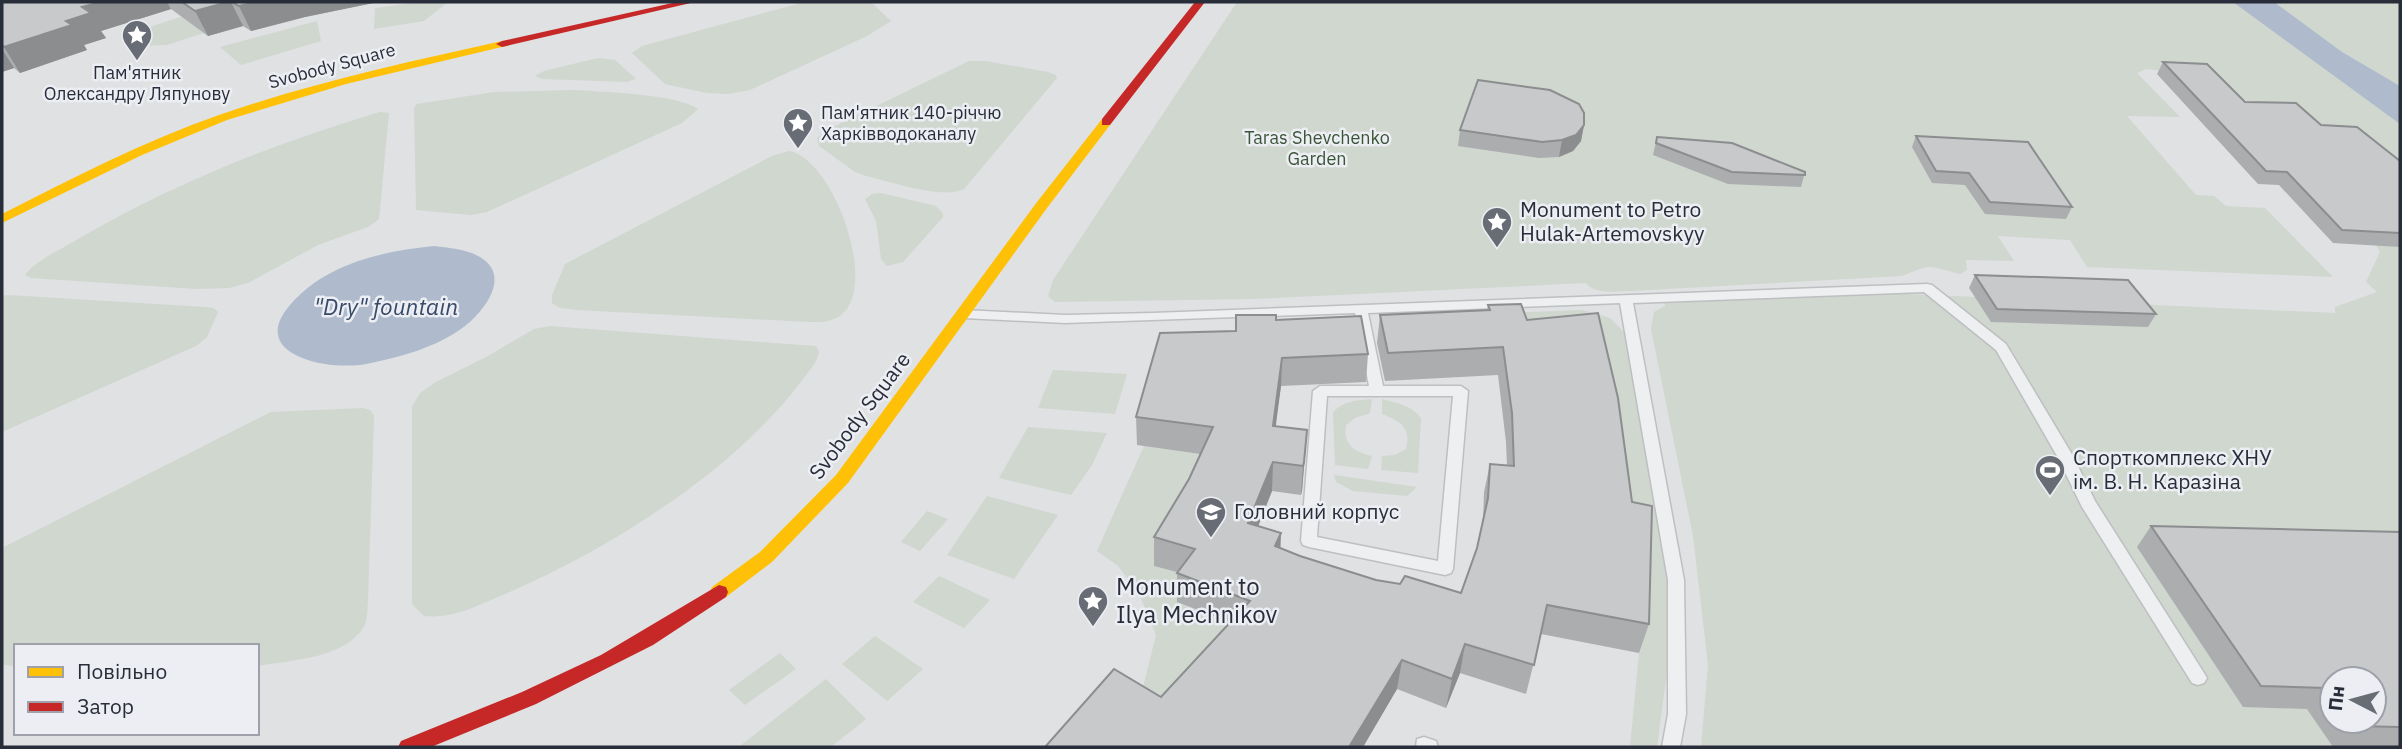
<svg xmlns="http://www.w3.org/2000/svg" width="2402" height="749" viewBox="0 0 2402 749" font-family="'IBM Plex Sans',sans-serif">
<rect width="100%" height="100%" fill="#dfe1e3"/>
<g fill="#cfd7cf" fill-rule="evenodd">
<polygon points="421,2 448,2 424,21 374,29 375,8"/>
<polygon points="805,2 871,2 891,21 867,36 750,90 727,94 707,93 665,84 632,53 642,46"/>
<path d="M1237,2H2400V747H1701L1708,665L1693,536L1651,329L1654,312L1665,306L1664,299L1885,293L2335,313V307L2377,292L2366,282L2380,252L2371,237L2251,103L2186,73L2146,69L2137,73L2180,117L2127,116L2196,195L2214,196L2226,206L2265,208L2333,277L2087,267L2070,240L1998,236L2014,261L1966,260L1967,270L1960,274C1927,266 1935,263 1902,276L1631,291C1616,291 1596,295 1586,283L1254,299L1055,302L1048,296L1053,280ZM2332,679H2374V721H2332Z"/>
<polygon points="183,16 210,31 167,45 143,46 123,36"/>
<polygon points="317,21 321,41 241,65 220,47"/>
<polygon points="598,58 615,60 636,79 627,82 542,79 535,76 544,71"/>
<path d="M969,61H986L1048,72L1056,75L1057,78L964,189C941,200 890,181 866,176L855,172L819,146L817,138L831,128Z"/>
<path d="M575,90C604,92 677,94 698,109L682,123L487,212L471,215L416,210L414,108L417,104L494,92Z"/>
<path d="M380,112L389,113L379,219L368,227L318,245L248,283L229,288L197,289L31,278L25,275C35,261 58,251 73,242C170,185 272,144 380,112Z"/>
<path d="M789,151C834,159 879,286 841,315C832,322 820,322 810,322L577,310L560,308L552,303V295L565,264L772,156Z"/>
<polygon points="881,193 936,206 943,214 943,217 903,262 887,266 881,259 876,221 865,199 872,194"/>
<polygon points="8,295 205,307 213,308 218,312 207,337 196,346 2,432 2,296"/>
<polygon points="1583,310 1610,318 1631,339 1662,490 1669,610 1667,672 1657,747 1630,747 1639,653 1611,426 1404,317"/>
<path d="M550,326L801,345L816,346L819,352C817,364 807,373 800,383C731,473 608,550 505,594C478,605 454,619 424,616L412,604V407L420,393L436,382L488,356L534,329Z"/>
<polygon points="1053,370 1127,374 1115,414 1038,408"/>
<path d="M1372,399L1370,413L1355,418L1346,425C1343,445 1354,452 1372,456L1368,469L1335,465L1333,413C1342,401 1357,400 1372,399Z"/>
<path d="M1382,399C1397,403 1411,405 1421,418L1418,473L1381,470L1382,456L1395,455L1406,449C1412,428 1400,421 1382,414Z"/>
<path d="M363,408L370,410L374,416L368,601C367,610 368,620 363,628C343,659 290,660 257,666V646H16V667L2,664V548L271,412Z"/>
<polygon points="1028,427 1107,433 1092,465 1071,495 999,478"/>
<polygon points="1144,446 1213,456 1195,578 1248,630 1180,705 1143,687 1156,635 1138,591 1118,566 1097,551"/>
<polygon points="1334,475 1417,487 1407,496 1353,491 1336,482"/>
<polygon points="987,496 1058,515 1014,579 947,555"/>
<polygon points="927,511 948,519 920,551 901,542"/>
<polygon points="939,576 990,600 964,628 913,602"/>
<polygon points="875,636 923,669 887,701 842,664"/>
<polygon points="780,653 796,669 745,705 729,690"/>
<polygon points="826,679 866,719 831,747 743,747 741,745"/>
</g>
<g fill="#afbbcc">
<polygon points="2233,2 2274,2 2342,52 2400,86 2400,124"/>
<path d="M434,246C450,248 466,249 480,257C512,276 484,311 465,326C436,348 400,357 366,364C331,371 246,356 290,305C325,264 382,251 434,246Z"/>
</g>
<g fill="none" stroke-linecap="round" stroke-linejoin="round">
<g stroke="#bdbfc1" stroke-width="3">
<g id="lane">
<path d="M1927,284L1932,285L2006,344L2073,456L2095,501L2204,673L2207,678L2204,683L2198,685L2192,683L2082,507L2057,456L1996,350L1924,292L1633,303L1684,580L1686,714L1680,747H1662L1668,714V580L1620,303L1368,313L1383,386H1461L1468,391L1453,569L1451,573L1445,575L1309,547L1303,545L1301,541L1313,391L1320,386H1369L1355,313L1065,323L964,318L957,314L964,310L1065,315L1153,313ZM1327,396H1453L1438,561L1317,537Z"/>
<polygon points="1424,737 1436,741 1438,747 1416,747 1417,739"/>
</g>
</g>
<use href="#lane" fill="#eeeff0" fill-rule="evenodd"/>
<g fill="#ffc107" fill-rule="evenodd">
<path d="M502,41L508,44L506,46L346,84L227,120L142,155L2,223V214C73,178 144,141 219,115C311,83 407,62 502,41Z"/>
<polygon points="1106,118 1110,119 1110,125 1047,208 848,483 772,562 726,597 719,599 712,597 710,592 712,587 760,552 836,475 1037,202 1102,119"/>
</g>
<g fill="#c62828" fill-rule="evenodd">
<polygon points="677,2 695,2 502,47 496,44 502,41"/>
<polygon points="1195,2 1205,2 1110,125 1102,125 1102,119"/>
<polygon points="719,585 726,587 728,592 726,597 653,645 536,704 431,747 398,747 401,741 522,692 601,655"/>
</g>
</g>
<g fill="#abadaf" fill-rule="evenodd">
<polygon points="2,2 378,2 305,17 251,31 243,26 208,36 171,9 101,31 106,38 84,45 87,50 20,73 14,68 2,72"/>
<polygon points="2163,62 2245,102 2321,125 2400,161 2400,247 2333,243 2279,185 2258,184 2157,74"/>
<polygon points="1584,125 1581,141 1573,151 1559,157 1539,158 1458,146 1460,130"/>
<polygon points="1916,136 2072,207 2066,219 1985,214 1965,185 1932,183 1912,147"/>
<polygon points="1657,137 1805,172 1801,187 1728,184 1653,155"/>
<polygon points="1975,275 2156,314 2148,327 1991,322 1969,288"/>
<polygon points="1488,305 1527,320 1632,502 1649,624 1639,653 1541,634 1526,694 1460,673 1446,708 1397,689 1363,747 1045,747 1161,697 1230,622 1177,602 1177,572 1154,566 1154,537 1189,479 1200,454 1137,445 1136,417 1236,331 1236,315 1276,320 1368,354 1366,382 1281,386 1275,426 1307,430 1302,491 1301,495 1272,491 1258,526 1280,549 1300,556 1376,580 1400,584 1461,593 1477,548 1483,522 1484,492 1490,464 1507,466 1506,442 1498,375 1385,381 1377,343 1380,315 1487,310"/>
<path d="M2151,526L2400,532V747H2333L2307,709L2243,707L2137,547ZM2332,679L2374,721H2332Z"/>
</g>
<g fill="#8b8d8e">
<polygon points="101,2 167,2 171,9 101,31 106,38 84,45 87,50 20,73 4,47 66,21 82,7"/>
<polygon points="228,2 231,2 243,26 208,36 195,11"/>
<polygon points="256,2 378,2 305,17 251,31 239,6"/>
<polygon points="2,49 14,68 2,72"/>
<polygon points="1584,125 1581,141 1573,151 1559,157 1562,140"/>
<polygon points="1282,358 1281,386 1272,455 1273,426"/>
<polygon points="1307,430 1302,491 1301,495 1303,466"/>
<polygon points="1273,462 1272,491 1248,552 1248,523"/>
<polygon points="1281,533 1280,562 1275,546"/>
<polygon points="1465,644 1460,673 1446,708 1452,679"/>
<polygon points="1402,660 1397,689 1363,747 1349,747"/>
</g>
<g fill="#c7c9cb" stroke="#8b8d8e" stroke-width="2">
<polygon points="2,2 101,2 82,7 91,13 66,21 72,25 4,47 2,46"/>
<polygon points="182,2 228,2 195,11"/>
<polygon points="232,2 256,2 239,6"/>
<polygon points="2163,62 2207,64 2245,102 2296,103 2321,125 2357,127 2400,161 2400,233 2342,230 2287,172 2266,171"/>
<polygon points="1478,80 1550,90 1579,104 1584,113 1584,125 1576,135 1562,140 1542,142 1460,130"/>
<polygon points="1916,136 2028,142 2072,207 1990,202 1969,173 1936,171"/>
<polygon points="1657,137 1732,143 1805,172 1805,175 1732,172 1656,143"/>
<polygon points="1975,275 2128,280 2156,314 1997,309"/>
<polygon points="1521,304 1527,320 1598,313 1618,398 1632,502 1652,506 1649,624 1547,605 1534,665 1465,644 1452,679 1402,660 1349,747 1045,747 1114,669 1161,697 1250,601 1177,573 1195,549 1154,537 1189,479 1213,427 1136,417 1160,333 1236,331 1236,315 1276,315 1276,320 1361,316 1368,354 1282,358 1273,426 1307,430 1304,462 1303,466 1273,462 1248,523 1281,533 1275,546 1300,556 1376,580 1400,584 1405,576 1461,593 1477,548 1488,498 1490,464 1514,466 1512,413 1503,347 1388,353 1380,315 1490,310 1488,305"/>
<polygon points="2151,526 2400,532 2400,727 2353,726 2350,721 2374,721 2374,679 2332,679 2332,696 2326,688 2261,686"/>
</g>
<defs>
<g id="sight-pin" transform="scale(1.575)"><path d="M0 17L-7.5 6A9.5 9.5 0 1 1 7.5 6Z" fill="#686c75" stroke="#eceef3"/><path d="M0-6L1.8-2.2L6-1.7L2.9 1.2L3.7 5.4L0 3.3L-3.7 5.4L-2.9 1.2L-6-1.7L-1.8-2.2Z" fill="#fff"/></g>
<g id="stadium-pin" transform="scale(1.575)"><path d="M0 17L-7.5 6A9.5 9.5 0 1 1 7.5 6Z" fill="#686c75" stroke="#eceef3"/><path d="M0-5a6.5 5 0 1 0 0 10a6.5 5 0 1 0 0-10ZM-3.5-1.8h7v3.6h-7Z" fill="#fff"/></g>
<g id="university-pin" transform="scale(1.575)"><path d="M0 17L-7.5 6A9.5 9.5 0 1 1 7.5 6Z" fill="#686c75" stroke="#eceef3"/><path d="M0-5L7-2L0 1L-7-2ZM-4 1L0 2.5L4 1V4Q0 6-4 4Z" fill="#fff"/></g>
</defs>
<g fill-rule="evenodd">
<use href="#sight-pin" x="137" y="35"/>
<use href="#sight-pin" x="798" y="123"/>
<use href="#sight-pin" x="1497" y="222"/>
<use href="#stadium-pin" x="2050" y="470"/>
<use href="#university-pin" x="1211" y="512"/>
<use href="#sight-pin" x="1093" y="601"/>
</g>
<g text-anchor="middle" stroke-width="5" stroke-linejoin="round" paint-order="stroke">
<g font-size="18" fill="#282d3a" stroke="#eceef3">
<text transform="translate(332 66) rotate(-15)" y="6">Svobody Square</text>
</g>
<g font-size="18" fill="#282d3a" stroke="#eceef3">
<text x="137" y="79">Пам'ятник<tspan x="137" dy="21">Олександру Ляпунову</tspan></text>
<text x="821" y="119" text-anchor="start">Пам'ятник 140-річчю<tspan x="821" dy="21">Харківводоканалу</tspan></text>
</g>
<g font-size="18" fill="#3a5437" stroke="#eceef3">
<text x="1317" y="144">Taras Shevchenko<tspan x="1317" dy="21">Garden</tspan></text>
</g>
<g font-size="21" fill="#282d3a" stroke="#eceef3" text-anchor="start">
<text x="1520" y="217">Monument to Petro<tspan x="1520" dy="24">Hulak-Artemovskyy</tspan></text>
<text x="2073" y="465">Спорткомплекс ХНУ<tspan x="2073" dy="24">ім. В. Н. Каразіна</tspan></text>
<text x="1234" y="519">Головний корпус</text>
</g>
<g font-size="21" fill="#282d3a" stroke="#eceef3">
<text transform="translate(860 416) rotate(-53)" y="7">Svobody Square</text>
</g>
<g font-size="23" font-style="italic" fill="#374a69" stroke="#eceef3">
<text x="386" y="315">"Dry" fountain</text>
</g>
<g font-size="24" fill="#282d3a" stroke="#eceef3" text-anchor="start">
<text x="1116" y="595">Monument to<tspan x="1116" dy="28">Ilya Mechnikov</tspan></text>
</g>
</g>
<rect width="2402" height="749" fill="none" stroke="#282d3a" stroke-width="7"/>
<rect x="14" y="644" width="245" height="91" fill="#eceef3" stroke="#9ea1a9" stroke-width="2"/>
<rect x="28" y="667" width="35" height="10" fill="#ffc107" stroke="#9ea1a9" stroke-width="2"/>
<text x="77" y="679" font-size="21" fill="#282d3a">Повільно</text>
<rect x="28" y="702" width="35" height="10" fill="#c62828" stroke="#9ea1a9" stroke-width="2"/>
<text x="77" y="714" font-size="21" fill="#282d3a">Затор</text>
<g transform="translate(2353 700) rotate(276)"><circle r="33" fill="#eceef3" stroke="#9ea1a9" stroke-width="2"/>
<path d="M0-5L12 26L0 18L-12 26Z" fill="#686c75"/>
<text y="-10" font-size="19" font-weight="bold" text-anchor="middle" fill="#282d3a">Пн</text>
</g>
</svg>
